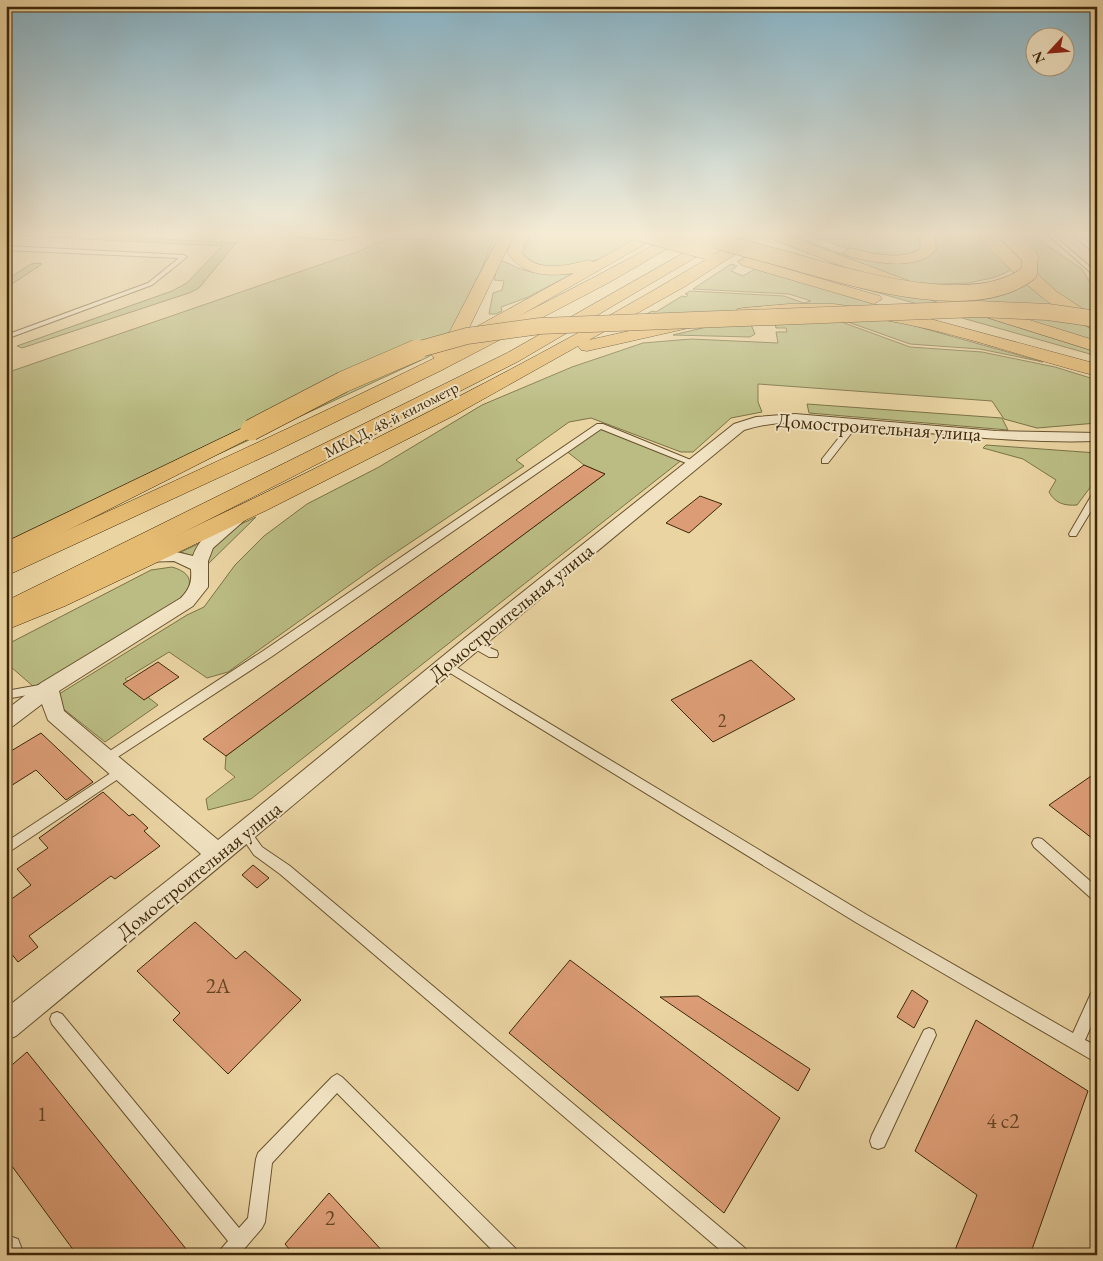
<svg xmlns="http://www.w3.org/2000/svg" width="1103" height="1261" viewBox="0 0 1103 1261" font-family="'EB Garamond',serif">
<rect width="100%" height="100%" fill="#ead4a2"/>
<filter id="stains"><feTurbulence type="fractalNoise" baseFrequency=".004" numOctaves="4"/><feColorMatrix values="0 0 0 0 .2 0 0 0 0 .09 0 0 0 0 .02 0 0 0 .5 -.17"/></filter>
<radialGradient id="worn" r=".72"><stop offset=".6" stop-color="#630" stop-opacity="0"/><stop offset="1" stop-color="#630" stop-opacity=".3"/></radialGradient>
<g fill="#babc83" stroke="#7c7246">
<polygon points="6,233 57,233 236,243 199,288 189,293 22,348 17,346 172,291 187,283 222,246 6,235"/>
<polygon points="398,233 496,233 482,268 473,316 445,345 428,357 195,465 182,458 6,542 6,373 357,252"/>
<path d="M531,233H626L641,238C627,246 612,255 596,260C577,267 536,273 523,253Z"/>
<path d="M805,233H912L918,238L920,246C905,273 826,242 805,233Z"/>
<polygon points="933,233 979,233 1011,270 996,277 969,283 914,285 787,237 793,235 830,250 856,258 920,259 937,251 937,244"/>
<polygon points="1012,233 1029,233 1082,269 1097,294 1097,315 1080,312 1031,272"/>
<polygon points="754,258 906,291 949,305 925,306"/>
<path d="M499,261C508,261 515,268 524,270C540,275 556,274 572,274L526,298L501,307L502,311L496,314H489L493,293L502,290L504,281L494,280Z"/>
<polygon points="38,263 42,264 6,288 6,280 31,264"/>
<polygon points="731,264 737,266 731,271 743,276 755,269 885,307 645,315 652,311 656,312 682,296 686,297 688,295 685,294 690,291 784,296 804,303 811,301 789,294 693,289"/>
<polygon points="1020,280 1063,311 976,306 938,293"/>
<polygon points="972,313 1097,352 1097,356 948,314"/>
<polygon points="1001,313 1075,320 1097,332 1097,342"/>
<polygon points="876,315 1043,362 980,349 910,344 834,317"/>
<polygon points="828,317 910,347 982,352 1055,367 1097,380 1097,423 1037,428 1004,419 992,401 758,384 758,402 762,412 731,418 693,452 681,452 591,418 569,422 516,460 524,466 389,557 228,672 207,678 169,652 125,679 158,705 105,742 51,699 187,615 204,607 235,565 264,536 307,504 379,467 482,405 572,367 643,343 691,339 778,343 776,332 787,332 786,328 776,328 774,319"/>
<polygon points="736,320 749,320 755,334 750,337 673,335"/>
<polygon points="807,404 1002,418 1008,430 809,413"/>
<polygon points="600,426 683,459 251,799 208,810 206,799 235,777 225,769 226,756 605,474 584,465 565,450"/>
<path d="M986,445L1097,453C1097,465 1092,474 1092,485L1077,505C1064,506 1055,503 1049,492L1056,480L1023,459L983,448Z"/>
<polygon points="256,517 206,566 193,557 181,552"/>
<path d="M172,567C200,575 190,593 172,604L34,687L11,667L6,668V645L151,570Z"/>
</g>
<g fill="#dc9d76" stroke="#3e2809">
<polygon points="584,465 605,474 226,756 203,739"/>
<polygon points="700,496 722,504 689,533 666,523"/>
<polygon points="751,660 795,699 713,742 671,700"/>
<polygon points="158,662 179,677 144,700 123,684"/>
<polygon points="41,733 93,782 66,800 36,770 6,789 6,754"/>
<polygon points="1097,772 1097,842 1049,805"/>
<polygon points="103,792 129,816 133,814 148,828 144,831 160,846 115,879 111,876 29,936 38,947 18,962 6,947 6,903 31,885 17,869 48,848 39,838"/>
<polygon points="253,865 269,878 257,888 242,875"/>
<polygon points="195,922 236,959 245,951 301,1000 228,1074 173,1020 180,1013 137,971"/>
<polygon points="570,960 780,1118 724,1213 509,1033"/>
<polygon points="912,990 928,1001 914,1028 897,1017"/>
<polygon points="698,996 810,1069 798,1091 660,997"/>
<polygon points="976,1020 1088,1091 1030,1255 953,1255 977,1195 915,1151"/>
<polygon points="27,1052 191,1255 77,1255 6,1158 6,1070"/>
<polygon points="329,1193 386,1255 294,1255 285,1244"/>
</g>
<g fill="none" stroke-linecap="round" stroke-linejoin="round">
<g stroke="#69532f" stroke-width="2">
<g id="lane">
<polygon points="247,233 340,236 360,233 373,233 340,240"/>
<polygon points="1046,233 1051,233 1097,273 1097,278"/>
<polygon points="1070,233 1076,233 1097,250 1097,255"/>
<polygon points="6,246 184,255 187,257 152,285 6,339 6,335 148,283 179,258 6,250"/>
<polygon points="853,420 856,420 860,422 828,463 822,463 822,459"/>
<polygon points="597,424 603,424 698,463 694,465 691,465 601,429 271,657 110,762 106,763 102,762 100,759 102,756 263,651"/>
<polygon points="1094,491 1097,491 1097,501 1076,536 1070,536 1069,534"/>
<polygon points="472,640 497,651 498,654 497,657 489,657 468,645 467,643"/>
<polygon points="446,661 867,915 1073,1033 1092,991 1097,989 1097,1013 1085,1040 1097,1046 1097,1063 857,923 442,668 441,665 442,662"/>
<polygon points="45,684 49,685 50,688 49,691 6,699 6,691"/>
<polygon points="120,767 124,769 126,772 124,775 6,854 6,842"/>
<polygon points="245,828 249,829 262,847 290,866 746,1249 749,1255 726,1255 280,874 254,855 239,833 241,829"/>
<polygon points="1038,838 1042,839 1097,887 1097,901 1092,899 1034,847 1032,843 1034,839"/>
<polygon points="57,1012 62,1014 239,1228 248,1218 256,1159 258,1153 332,1077 337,1074 342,1077 516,1249 519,1255 497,1255 337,1093 272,1163 265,1222 262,1228 239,1255 218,1255 221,1249 228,1241 52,1024 50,1019 52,1014"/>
<polygon points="929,1028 934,1030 936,1035 884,1147 878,1149 872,1147 870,1141 872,1135 924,1030"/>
</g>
</g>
<g stroke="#69532f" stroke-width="2">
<g id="street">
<path d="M795,414L996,431L1097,433V441C1030,443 965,437 899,430C848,426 794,414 744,430C500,630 259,835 16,1036L6,1040V1008L201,854L48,720L42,704L13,726L6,729V710L41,683L181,598C190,588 192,583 191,569L174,561L141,562L138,558L141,554L168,550L193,556C199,538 220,518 239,513L247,518L213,548L208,561V587L193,606L59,691L64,711L218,840L465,638L734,424L756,417Z"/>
<polygon points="6,1235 18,1239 24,1255 6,1255"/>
</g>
</g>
<g stroke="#3e2809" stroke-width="1">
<g id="primary">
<path d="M501,233H515L467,332L574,273C548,277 522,276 507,252L516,233H530L521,252C535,273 567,266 588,260L594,262L646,233H664L446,358H434L431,354L450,331Z"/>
<path d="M749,233H781L936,291L1097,341V352L925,298L764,236L684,287L589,340L696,316L702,317L705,321L702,325L587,351L581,350L578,346L455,415L267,510L65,606L6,630V611C113,567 218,516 322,465C467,394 611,319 749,233Z"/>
<path d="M919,233H933L936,249C919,273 869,262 845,255L843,252L850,248C871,253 903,262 921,248Z"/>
<path d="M977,233H992L1057,292L1097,318V330C1064,322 997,261 977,233Z"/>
<polygon points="746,257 880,296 882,299 874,304 741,265 738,262"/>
<path d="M789,304H834L923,317L1097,364V376C1010,354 925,320 834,314C803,313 773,315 743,318L737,317L735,313L737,309L743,308Z"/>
<polygon points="251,424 258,426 261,430 258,434 15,557 6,559 6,542"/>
</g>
</g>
<g stroke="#3e2809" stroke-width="1">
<g id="highway">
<path d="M676,233H694L610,282L442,370L272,453L6,576V558C232,455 458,353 676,233Z"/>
<polygon points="719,233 737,233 519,361 16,618 6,621 6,601 507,353"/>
</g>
</g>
<use href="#lane" fill="#f1e3c3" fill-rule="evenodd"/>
<use href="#street" fill="#f1e3c3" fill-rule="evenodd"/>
<use href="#primary" fill="#e5ba71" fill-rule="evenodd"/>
<use href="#highway" fill="#e5ba71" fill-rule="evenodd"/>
<g stroke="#3e2809" stroke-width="17" stroke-linecap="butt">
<g id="primary-bridge-far1">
<polyline points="640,233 706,251"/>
<path d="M688,233C724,243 759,252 795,262C856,279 974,316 1029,273L1030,257L1006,233"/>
<polyline points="413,351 467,336 540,326 978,309 1048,312 1097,319"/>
</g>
</g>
<g stroke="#3e2809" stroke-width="22" stroke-linecap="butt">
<polyline id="primary-bridge" points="251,430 343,382 417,350"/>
</g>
<use href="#primary-bridge-far1" stroke="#e5ba71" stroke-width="16"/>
<use href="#primary-bridge" stroke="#e5ba71" stroke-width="21"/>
</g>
<linearGradient id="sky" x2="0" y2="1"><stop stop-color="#88b6cb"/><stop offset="0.57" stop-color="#f6ecd5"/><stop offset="1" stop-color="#f6ecd5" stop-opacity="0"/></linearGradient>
<rect width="1103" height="410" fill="url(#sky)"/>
<g text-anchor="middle" stroke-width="4" stroke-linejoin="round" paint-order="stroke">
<g font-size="16" fill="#3e2809" stroke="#f1e3c3">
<text transform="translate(391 419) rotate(-27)" y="6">МКАД, 48-й километр</text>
</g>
<g font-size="18" fill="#664524">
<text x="722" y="727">2</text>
</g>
<g font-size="20" fill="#3e2809" stroke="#f1e3c3">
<text transform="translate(879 427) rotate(4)" y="7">Домостроительная улица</text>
<text transform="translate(511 612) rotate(-39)" y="7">Домостроительная улица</text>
<text transform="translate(199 870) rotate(-39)" y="7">Домостроительная улица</text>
</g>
<g font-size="21" fill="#664524">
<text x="218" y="993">2А</text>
<text x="42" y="1121">1</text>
<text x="1003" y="1128">4 с2</text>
<text x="330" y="1225">2</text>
</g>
</g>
<rect width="1103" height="1261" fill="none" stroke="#ead4a2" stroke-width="25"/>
<rect x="8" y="8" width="1088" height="1246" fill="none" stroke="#3e2809" stroke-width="2.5"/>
<rect x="12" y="12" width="1078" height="1236" fill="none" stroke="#3e2809"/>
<g transform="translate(1050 52) rotate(244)"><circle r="24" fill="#f1e3c3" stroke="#a99879"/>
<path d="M0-4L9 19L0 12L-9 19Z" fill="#8f2418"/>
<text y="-8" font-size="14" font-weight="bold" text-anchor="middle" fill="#3e2809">N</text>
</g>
<rect width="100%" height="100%" filter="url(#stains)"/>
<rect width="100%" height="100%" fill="url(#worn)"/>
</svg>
